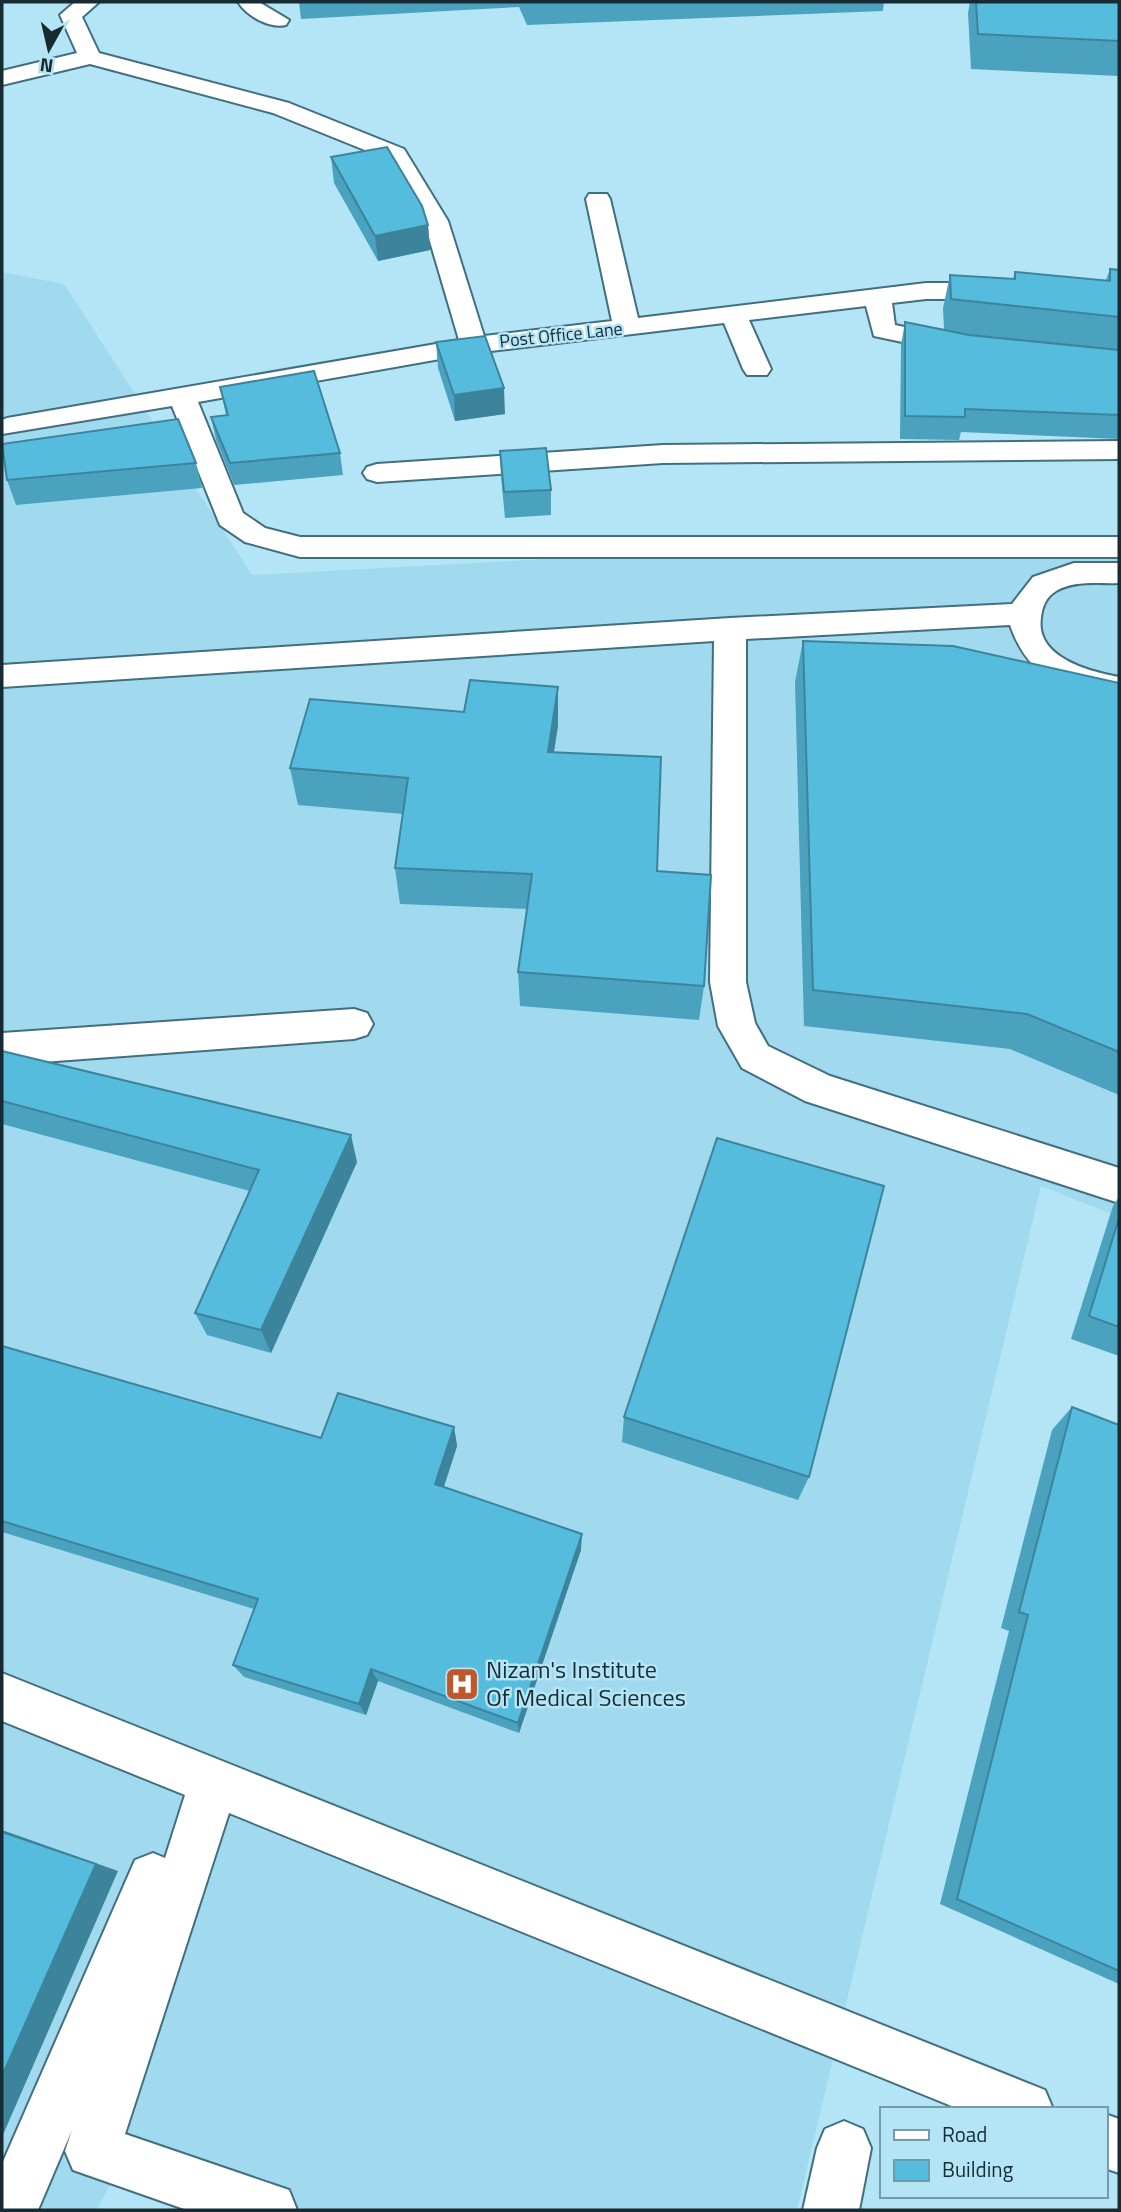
<svg xmlns="http://www.w3.org/2000/svg" width="1121" height="2212" viewBox="0 0 1121 2212" font-family="'Titillium Web',sans-serif">
<rect width="100%" height="100%" fill="#b4e5f6"/>
<polygon fill="#a1daef" points="2,272 64,284 252,575 656,553 1119,535 1119,1217 1041,1186 797,2210 303,2210 127,2150 97,2210 2,2210"/>
<g fill="none" stroke-linecap="round" stroke-linejoin="round">
<g stroke="#426f7f" stroke-width="4">
<g id="minor">
<polygon points="75,2 99,2 82,17 99,53 289,103 404,149 448,221 484,336 612,321 586,199 589,194 607,194 610,199 638,318 926,283 998,283 1007,286 1011,291 1007,296 998,299 926,299 892,303 895,325 963,339 967,345 963,351 954,353 874,336 866,306 749,320 771,369 767,375 747,375 743,369 724,323 474,353 198,402 243,513 265,528 300,537 1119,537 1119,557 300,557 245,542 220,525 172,406 2,434 2,420 7,418 459,340 424,221 387,159 273,113 90,64 2,85 2,71 77,53 60,15"/>
<path d="M238,2H259L289,20L286,25C269,29 247,16 238,2Z"/>
<polygon points="1119,441 1119,459 663,463 377,482 367,479 363,473 367,467 377,464 663,445"/>
<path d="M1074,563H1119V583C1098,584 1075,580 1056,591C1046,597 1042,607 1041,618C1035,658 1091,672 1119,677V699C1066,691 1029,680 1010,625L746,639V982L755,1023L768,1046L830,1076L1119,1168V1203L805,1101L742,1068L718,1026L710,982L714,641L2,687V665L730,618L1012,604L1033,577Z"/>
<polygon points="354,1009 367,1013 373,1024 367,1035 354,1039 2,1065 2,1033"/>
<polygon points="2,1673 1045,2090 1053,2109 959,2109 229,1813 125,2134 289,2190 297,2210 187,2210 73,2170 65,2151 72,2130 38,2210 2,2210 2,2164 135,1860 153,1853 165,1858 185,1795 2,1721"/>
<polygon points="1105,2114 1119,2119 1119,2173 1105,2168"/>
<polygon points="844,2121 863,2129 871,2148 859,2210 803,2210 817,2148 825,2129"/>
</g>
</g>
<use href="#minor" fill="#fff" fill-rule="evenodd"/>
</g>
<g fill="#4aa2be">
<polygon points="299,2 884,2 883,11 527,25 519,7 301,19"/>
<polygon points="970,2 1119,2 1119,76 971,69 968,13"/>
<polygon points="331,157 428,225 430,250 378,261 334,183"/>
<polygon points="1110,269 1119,270 1119,439 961,432 959,440 900,439 901,345 905,322 944,329 943,308 950,275 1013,279 1015,272 1106,280"/>
<polygon points="436,342 505,414 455,421 438,368"/>
<polygon points="220,387 340,453 343,475 234,485 216,440 211,417 226,415"/>
<polygon points="500,451 551,490 551,515 505,518 501,476"/>
<polygon points="196,463 202,488 16,505 7,480"/>
<polygon points="803,641 1119,683 1119,1095 1010,1049 804,1026 795,682"/>
<polygon points="558,725 554,752 657,871 704,986 699,1020 520,1006 518,972 527,909 400,904 395,868 403,814 298,805 290,768"/>
<polygon points="2,1051 357,1162 271,1353 207,1335 195,1313 250,1191 2,1124"/>
<polygon points="1119,1197 1119,1356 1071,1339 1113,1206"/>
<polygon points="2,1346 321,1438 454,1427 457,1446 444,1487 581,1550 519,1733 378,1681 366,1715 244,1677 233,1665 254,1609 2,1532"/>
<polygon points="1072,1407 1119,1425 1119,1984 940,1904 1009,1631 1001,1628 1052,1430"/>
<polygon points="624,1417 809,1477 798,1500 622,1442"/>
</g>
<g fill="#3c849b">
<polygon points="428,225 430,250 378,261 375,236"/>
<polygon points="504,388 505,414 455,421 454,395"/>
<polygon points="558,687 558,725 548,789 548,752"/>
<polygon points="351,1135 357,1162 271,1353 261,1330"/>
<polygon points="454,1427 457,1446 439,1501 435,1484"/>
<polygon points="582,1534 581,1550 519,1733 518,1723"/>
<polygon points="371,1669 378,1681 366,1715 359,1704"/>
<polygon points="2,1830 118,1871 2,2137"/>
</g>
<g fill="#56bcdd" stroke="#3c849b" stroke-width="2">
<polygon points="976,2 1119,2 1119,41 978,34"/>
<polygon points="387,147 422,206 428,225 375,236 331,157"/>
<polygon points="1110,269 1119,270 1119,317 951,299 950,275 1015,279 1015,272 1110,281"/>
<polygon points="905,322 969,335 1119,350 1119,415 965,409 965,417 905,416"/>
<polygon points="485,336 504,388 454,395 436,342"/>
<polygon points="314,371 340,453 230,463 211,417 228,415 220,387"/>
<polygon points="178,419 196,463 7,480 2,444"/>
<polygon points="546,448 551,490 504,492 500,451"/>
<polygon points="803,641 953,646 1119,683 1119,1052 1027,1014 813,990"/>
<polygon points="470,680 558,687 548,752 661,757 657,871 711,875 704,986 518,972 532,874 395,868 408,778 290,768 310,699 464,712"/>
<polygon points="2,1051 351,1135 261,1330 195,1313 259,1170 2,1101"/>
<polygon points="717,1138 884,1186 809,1477 624,1417"/>
<polygon points="1119,1218 1119,1327 1089,1316"/>
<polygon points="2,1346 321,1438 338,1393 454,1427 435,1484 582,1534 518,1723 371,1669 359,1704 233,1665 258,1599 2,1521"/>
<polygon points="1072,1407 1119,1425 1119,1971 957,1899 1028,1615 1019,1612"/>
<polygon points="2,1832 96,1864 2,2076"/>
</g>
<defs>
<g id="hospital-square" transform="scale(1.75)"><rect x="-9" y="-9" width="18" height="18" rx="4" fill="#be582b" stroke="#b4e5f6"/><path d="M-5-5h3v3.5h4V-5h3V5h-3V1.5h-4V5h-3Z" fill="#fff"/></g>
</defs>
<g fill-rule="evenodd">
<use href="#hospital-square" x="462" y="1684"/>
</g>
<g text-anchor="middle" stroke-width="5" stroke-linejoin="round" paint-order="stroke">
<g font-size="18" fill="#182b32" stroke="#b4e5f6">
<text transform="translate(561 335) rotate(-6)" y="6">Post Office Lane</text>
</g>
<g font-size="24" fill="#182b32" stroke="#b4e5f6" text-anchor="start">
<text x="486" y="1678">Nizam's Institute<tspan x="486" dy="28">Of Medical Sciences</tspan></text>
</g>
</g>
<rect width="1121" height="2212" fill="none" stroke="#182b32" stroke-width="7"/>
<rect x="880" y="2107" width="228" height="91" fill="#b4e5f6" stroke="#769ba8" stroke-width="2"/>
<rect x="894" y="2130" width="35" height="10" fill="#ffffff" stroke="#769ba8" stroke-width="2"/>
<text x="942" y="2142" font-size="21" fill="#182b32">Road</text>
<rect x="894" y="2160" width="35" height="21" fill="#56bcdd" stroke="#769ba8" stroke-width="2"/>
<text x="942" y="2177" font-size="21" fill="#182b32">Building</text>
<g transform="translate(49 49) rotate(188)" stroke="#b4e5f6" stroke-width="5" paint-order="stroke">
<path d="M0-5L12 26L0 18L-12 26Z" fill="#182b32"/>
<text y="-10" font-size="19" font-weight="bold" text-anchor="middle" fill="#182b32">N</text>
</g>
</svg>
